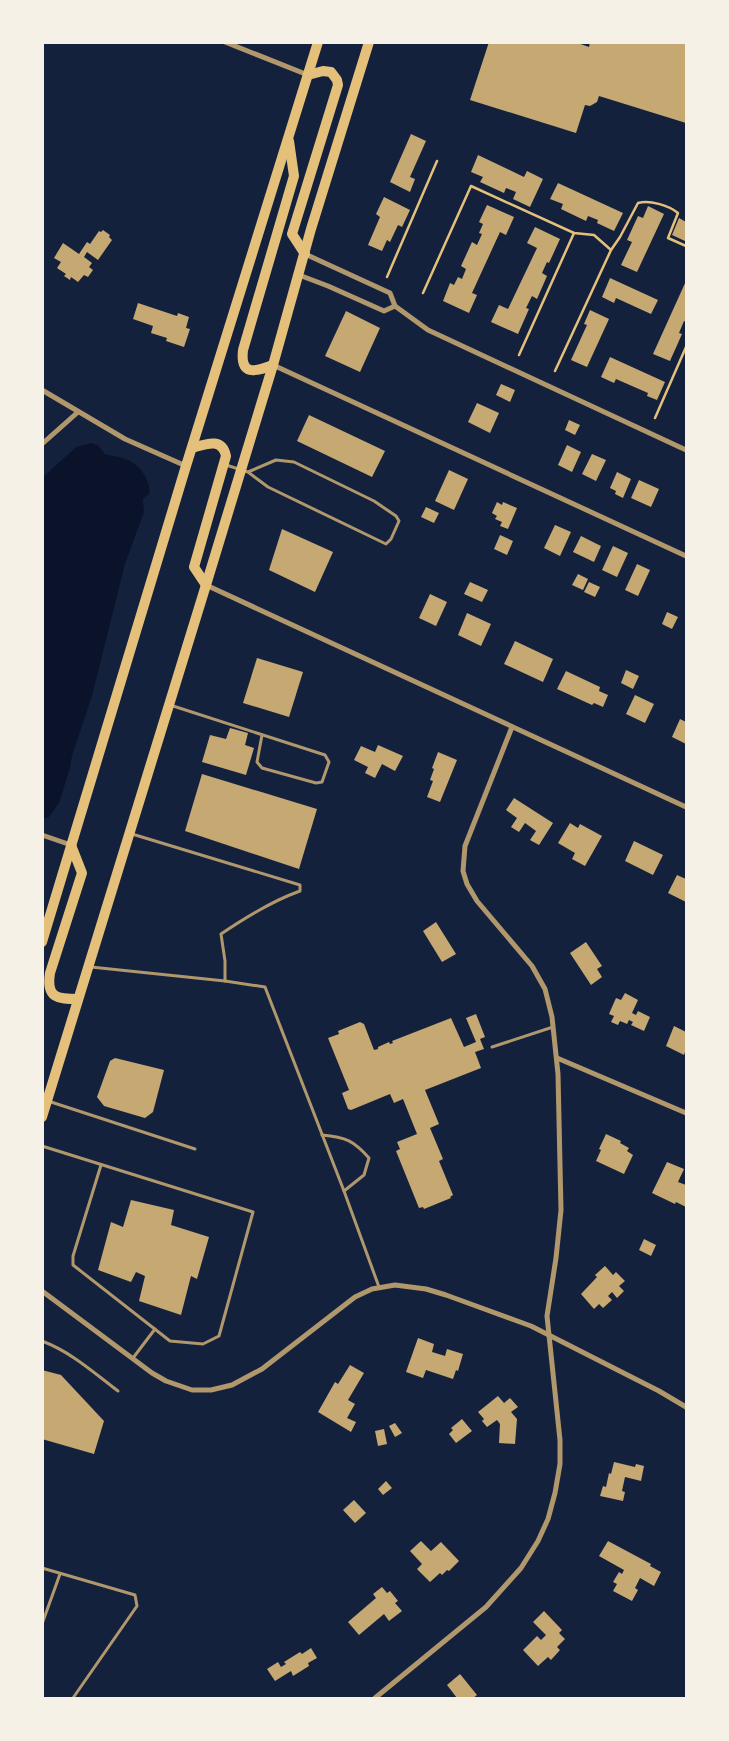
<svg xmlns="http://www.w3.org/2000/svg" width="729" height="1741" viewBox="0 0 729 1741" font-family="Poppins,sans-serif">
<rect width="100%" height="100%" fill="#14213d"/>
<path fill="#0b132b" d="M91,443L98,445L105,454C112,456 119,456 125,459C140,464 149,478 150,493L143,499L144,512L125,564L92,696L72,756L70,768L59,803L49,817L43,819V477L76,447Z"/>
<g fill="#c6a872">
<polygon points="489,42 575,42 589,47 590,42 686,42 686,123 599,96 597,102 590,106 585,105 576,133 470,100"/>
<polygon points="411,134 426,141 410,177 415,179 410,192 390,182"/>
<polygon points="478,155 524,177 527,171 543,179 530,207 513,199 516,192 506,188 504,193 480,182 483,177 471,172"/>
<polygon points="558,183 623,213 614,231 597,223 598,220 588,216 586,221 561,209 563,204 550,199"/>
<polygon points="384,197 410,210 402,227 398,225 390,242 387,240 382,251 368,245 380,217 376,214"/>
<polygon points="487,205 514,217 506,235 500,232 472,293 477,295 469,313 443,301 450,283 454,285 458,277 462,279 466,269 461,266 472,242 477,245 482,234 479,233 483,224 479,222"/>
<polygon points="648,206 664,214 637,272 621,265 632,242 627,240 638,216 643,218"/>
<polygon points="679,218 686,222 686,237 685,241 672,235"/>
<polygon points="535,227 560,239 549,263 547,262 542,273 547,276 537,299 532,296 526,308 529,309 518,334 491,322 499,305 508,309 537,248 527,243"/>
<polygon points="103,230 110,235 109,237 112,240 98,260 87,252 84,257 92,263 89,267 93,270 88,277 84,275 78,282 71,277 70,280 64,276 66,274 57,268 61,262 54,258 63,243 79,254 87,242 90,244 99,231 101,232"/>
<polygon points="610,278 658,300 651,314 616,298 614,303 602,297"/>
<polygon points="686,281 686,322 684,321 679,333 682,334 670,361 653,354"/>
<polygon points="138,303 177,316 178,313 189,317 186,328 190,329 184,347 166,341 167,338 151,333 153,326 133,319"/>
<polygon points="590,310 609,319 587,367 571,360 587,325 584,324"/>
<polygon points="346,311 380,328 360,372 325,356"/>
<polygon points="610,357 665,382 657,400 647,396 648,393 616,379 614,383 601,377"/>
<polygon points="501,384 515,390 510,402 496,395"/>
<polygon points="477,403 499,413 490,433 468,422"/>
<polygon points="309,415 385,451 372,477 297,441"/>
<polygon points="569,420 580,425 575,435 565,430"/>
<polygon points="567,445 581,452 572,472 558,465"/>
<polygon points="592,454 606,460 596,481 582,474"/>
<polygon points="449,470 468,479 454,510 435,501"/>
<polygon points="617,472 631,479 623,498 615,494 616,491 610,488"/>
<polygon points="639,480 659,489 651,507 631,498"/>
<polygon points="497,502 502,505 503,502 517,508 508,529 500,526 502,522 495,519 497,516 492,513"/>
<polygon points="426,507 439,513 434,523 421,517"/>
<polygon points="555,525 571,532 560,556 544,548"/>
<polygon points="282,529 333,552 315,592 269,570"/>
<polygon points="500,535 513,541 507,555 494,549"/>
<polygon points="581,536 601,546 594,562 573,552"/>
<polygon points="613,546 628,553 617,577 602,570"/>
<polygon points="637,564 650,570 638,596 625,590"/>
<polygon points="578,574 588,579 583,590 572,585"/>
<polygon points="470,582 488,590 482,602 464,594"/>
<polygon points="589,582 600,587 595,597 584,592"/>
<polygon points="430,594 447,602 436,626 419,618"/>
<polygon points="667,612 678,617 672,629 662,624"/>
<polygon points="467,613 491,624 481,646 458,635"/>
<polygon points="515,641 553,659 543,682 504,664"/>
<polygon points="257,658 303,672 289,717 243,703"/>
<polygon points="626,670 639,676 633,689 621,683"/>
<polygon points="566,671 600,687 599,691 608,695 603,707 594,703 592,705 557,689"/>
<polygon points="635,695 654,704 645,723 626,714"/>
<polygon points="680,719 686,722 686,744 672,737"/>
<polygon points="230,728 248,733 245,745 254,748 246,775 202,762 210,735 226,739"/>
<polygon points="378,745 403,756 395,771 382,764 375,778 365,773 368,767 354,760 361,746 375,752"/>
<polygon points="438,752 457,760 440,802 427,797 433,781 430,780 434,769 432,768"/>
<polygon points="202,774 317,809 299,869 185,831"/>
<polygon points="514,798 553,823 539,845 530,840 536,831 525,823 519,832 511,827 517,818 506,810"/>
<polygon points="570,823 578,828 580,824 602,836 585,866 572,859 575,853 558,843"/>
<polygon points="634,841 663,855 653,875 625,861"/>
<polygon points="677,875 686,879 686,902 668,893"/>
<polygon points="436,922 456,954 442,962 423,931"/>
<polygon points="586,942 602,966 597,969 602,977 591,985 570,953"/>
<polygon points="625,993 638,1000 632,1013 636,1015 638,1011 650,1017 644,1031 631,1025 633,1022 629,1020 627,1024 620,1021 618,1025 611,1022 614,1016 609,1014 616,998 621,1000"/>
<polygon points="476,1014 485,1037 480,1039 484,1049 475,1052 481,1068 425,1090 439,1124 430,1128 443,1159 439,1161 453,1195 450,1197 451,1198 424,1209 423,1207 419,1208 396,1151 400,1149 397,1142 417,1134 403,1099 394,1103 390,1094 351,1110 348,1109 342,1093 349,1090 328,1038 339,1034 338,1031 360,1022 364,1024 374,1050 378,1049 378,1047 389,1042 390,1044 393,1043 392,1041 451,1018 464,1047 476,1042 466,1018"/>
<polygon points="674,1026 686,1032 686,1049 684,1055 666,1046"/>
<polygon points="115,1058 164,1070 153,1112 145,1118 104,1106 97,1097 110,1061"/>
<polygon points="606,1134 621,1141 620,1143 629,1148 627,1151 633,1155 624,1174 596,1161 601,1150 599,1149"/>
<polygon points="667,1162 684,1169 678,1182 686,1185 686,1207 676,1202 675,1204 652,1193"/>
<polygon points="131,1200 174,1210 171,1225 209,1237 197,1279 191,1276 181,1315 139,1301 145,1276 136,1272 131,1282 98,1270 111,1222 123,1227"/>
<polygon points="644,1239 656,1245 651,1256 639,1250"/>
<polygon points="605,1266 613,1275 616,1272 625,1281 619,1286 624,1291 617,1298 612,1292 608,1296 612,1300 603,1308 599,1304 594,1309 581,1294 597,1277 595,1275"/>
<polygon points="418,1338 434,1344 432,1352 445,1356 447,1349 463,1354 458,1371 456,1370 453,1379 426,1370 423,1378 406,1372"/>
<polygon points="350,1365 364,1373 348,1400 355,1404 347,1418 356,1422 351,1432 318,1412 335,1382 338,1384"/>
<polygon points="42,1370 61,1375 104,1421 94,1454 42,1439"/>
<polygon points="498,1396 504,1403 510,1398 518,1407 511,1412 517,1419 515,1444 499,1443 500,1424 497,1420 487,1427 482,1421 484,1419 478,1412"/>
<polygon points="462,1419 472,1431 456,1443 449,1434 453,1430 451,1428"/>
<polygon points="395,1423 402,1433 395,1437 389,1426"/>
<polygon points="384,1429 387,1444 378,1446 375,1431"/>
<polygon points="614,1462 635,1467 636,1464 644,1466 641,1481 625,1477 622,1491 625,1492 623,1501 600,1496 603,1486 606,1487 609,1473 611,1474"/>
<polygon points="386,1481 392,1488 383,1495 378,1489"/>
<polygon points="354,1500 366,1513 355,1523 343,1510"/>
<polygon points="421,1541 431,1551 441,1542 459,1561 449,1571 447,1570 442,1575 440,1573 430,1582 417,1569 422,1564 410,1551"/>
<polygon points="608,1541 651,1564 650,1566 661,1572 654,1586 640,1578 635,1588 638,1590 632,1601 613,1591 617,1584 613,1582 619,1572 622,1574 624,1570 599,1556"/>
<polygon points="382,1587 387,1593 390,1591 398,1601 395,1603 402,1611 389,1621 384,1614 359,1635 348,1622 376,1598 373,1594"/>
<polygon points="544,1611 562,1630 559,1633 565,1639 557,1647 560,1650 551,1660 548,1657 538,1666 523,1650 537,1636 541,1640 546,1635 533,1622"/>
<polygon points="311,1648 317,1658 308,1663 309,1666 293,1676 291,1671 275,1681 267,1669 278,1662 281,1667 286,1664 284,1662 300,1652 302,1654"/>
<polygon points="460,1674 477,1695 473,1698 457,1698 447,1685"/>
</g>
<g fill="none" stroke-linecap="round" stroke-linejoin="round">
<g stroke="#e5c07b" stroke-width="2.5">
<path d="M611,250L620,237L638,203C650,200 668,205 678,213L668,238L686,246"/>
<polyline points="387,277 437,161"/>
<polyline points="423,293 471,186 574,233 594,235 611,250 555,371"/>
<polyline points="519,355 574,233"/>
<polyline points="655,418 686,347"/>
</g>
<g stroke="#b1986c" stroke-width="3">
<polyline points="226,465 248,472 268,487 386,544 391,539 399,521 396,516 374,501 294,462 276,460 248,472"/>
<polyline points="170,705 325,755 329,762 322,782 316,783 262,768 257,762 262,735"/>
<path d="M132,834L300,885V891C272,901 246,917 221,934L225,961V981"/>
<polyline points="91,967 225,981 265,987 344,1191 379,1287"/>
<polyline points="492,1047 553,1027"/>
<polyline points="48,1101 195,1149"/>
<path d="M322,1135C346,1137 354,1141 369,1158L364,1175L344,1191"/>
<polyline points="42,1146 253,1212 219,1336 203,1344 170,1341 73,1265 73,1256 101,1165"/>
<path d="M42,1341C71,1352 93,1372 118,1391"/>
<polyline points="133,1358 155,1329"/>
<polyline points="42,1568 135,1595 137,1606 73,1698"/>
<polyline points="42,1624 60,1574"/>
</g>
<g stroke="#b1986c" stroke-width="5">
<polyline points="225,42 308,75"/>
<polyline points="305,254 390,293 395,306 428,330 686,450"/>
<polyline points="299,275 328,286 384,311 395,306"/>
<polyline points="273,365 686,556"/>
<polyline points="42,390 125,439 186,466"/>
<polyline points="42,444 78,412"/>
<polyline points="206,585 686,807"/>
<polyline points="42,835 71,845"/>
<polyline points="557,1058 686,1113"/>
<polyline points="42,1291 152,1373 166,1381 192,1390 211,1390 232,1385 262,1369 355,1297 372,1289 395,1285 426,1289 446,1295 531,1326 659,1391 686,1407"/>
<polyline points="375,1698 486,1607 521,1568 538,1541 548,1519 555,1493 560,1464 560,1440 547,1316 556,1258 561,1210 558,1074 552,1017 545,989 532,966 477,901 467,884 463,871 465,846 512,727"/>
</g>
<g stroke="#e5c07b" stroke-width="10">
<polyline points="305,254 292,234 338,85 337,80 331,72 323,71 308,75"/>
<path d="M273,365C255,372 240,376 243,350L294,176L289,141"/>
<path d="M192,448C206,444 222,437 226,456L194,567L206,585"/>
<path d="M71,845L82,873L50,973C46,998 57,999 78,999"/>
<polyline points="42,942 186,466 318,42"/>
<polyline points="42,1117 206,585 273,365 311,229 369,42"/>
</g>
</g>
<rect width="729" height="1741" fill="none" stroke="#f6f1e7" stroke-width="88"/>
</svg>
